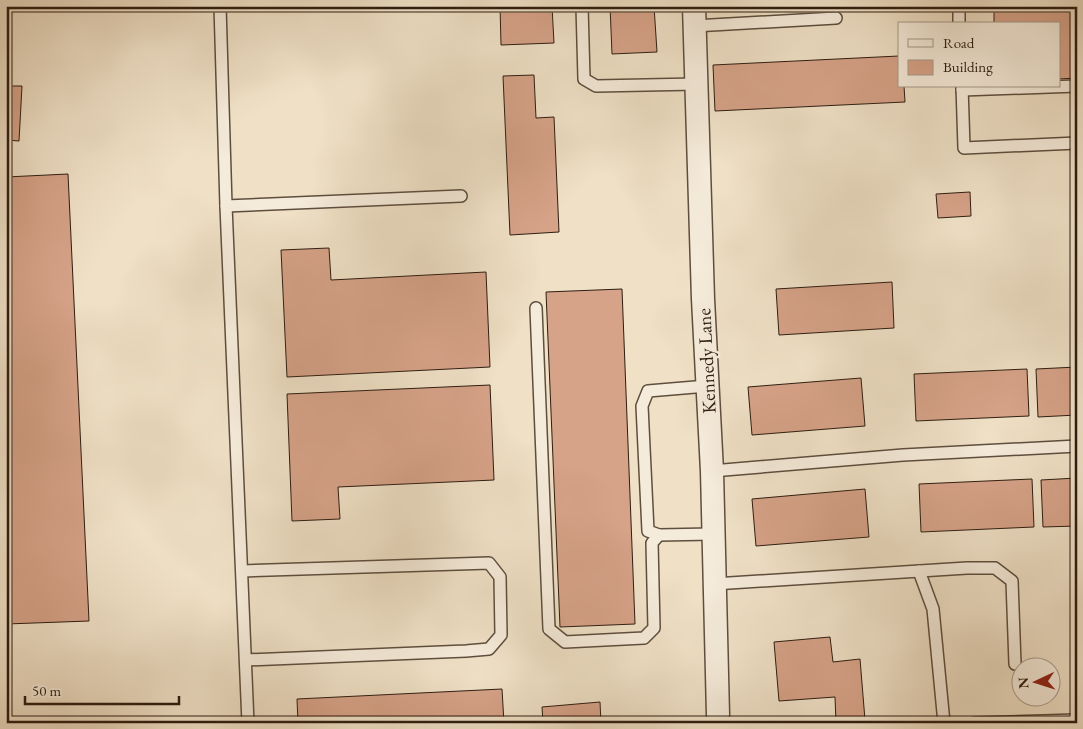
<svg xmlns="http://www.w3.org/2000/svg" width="1083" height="729" viewBox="0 0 1083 729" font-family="'EB Garamond',serif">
<rect width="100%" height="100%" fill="#efe0c6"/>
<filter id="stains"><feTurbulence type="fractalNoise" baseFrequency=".004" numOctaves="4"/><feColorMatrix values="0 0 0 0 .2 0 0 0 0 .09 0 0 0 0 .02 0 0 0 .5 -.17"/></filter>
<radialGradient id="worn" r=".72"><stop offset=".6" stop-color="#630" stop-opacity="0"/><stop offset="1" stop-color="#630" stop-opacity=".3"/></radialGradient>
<g fill="#d6a288" stroke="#2e1d11">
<polygon points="500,6 552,6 554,43 501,45"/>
<polygon points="610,6 654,6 657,52 612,54"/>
<polygon points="994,6 1077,6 1077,78 1059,79 1059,24 994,24"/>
<polygon points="899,56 899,86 904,86 905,102 715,111 713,65"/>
<polygon points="534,75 536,118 554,117 559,232 510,235 503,76"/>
<polygon points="6,86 22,86 19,141 6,140"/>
<polygon points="68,174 89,621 6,624 6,177"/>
<polygon points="970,192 971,216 938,218 936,194"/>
<polygon points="329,248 331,280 486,272 490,367 287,377 281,250"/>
<polygon points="892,282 894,328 779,335 776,289"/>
<polygon points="622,289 635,624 560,627 546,292"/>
<polygon points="1077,367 1077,415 1038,417 1036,369"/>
<polygon points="1027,369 1029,416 916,421 914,374"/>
<polygon points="861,378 865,426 752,435 748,387"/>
<polygon points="490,385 494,480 338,487 340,519 292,521 287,394"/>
<polygon points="1077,478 1077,526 1043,527 1041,480"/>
<polygon points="1032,479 1034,527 921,532 919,484"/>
<polygon points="865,489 869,537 756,546 752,499"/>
<polygon points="830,637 833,662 860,659 865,720 836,723 835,697 779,701 774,642"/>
<polygon points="502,689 504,723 298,723 297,699"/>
<polygon points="600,702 601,723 543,723 542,707"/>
</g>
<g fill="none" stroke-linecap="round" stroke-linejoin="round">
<g stroke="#5e4e3e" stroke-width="14">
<g id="service">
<polyline points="220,6 226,206 248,723"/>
<polyline points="582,6 584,79 596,86 696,84"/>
<polyline points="959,6 959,24"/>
<polyline points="694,26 836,18"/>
<polyline points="962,86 964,148 1077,143"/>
<polyline points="962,90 1077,86"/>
<polyline points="226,206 461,196"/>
<polyline points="536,308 549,629 565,642 644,638 654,628 652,543 659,535"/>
<polyline points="707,386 648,391 642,406 648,531 659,535 712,534"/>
<polyline points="712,471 903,455 1077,446"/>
<polyline points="242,571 489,563 500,577 501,635 489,649 466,651 246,660"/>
<polyline points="919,571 933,609 944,723"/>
<polyline points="714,584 967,568 995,568 1012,581 1015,664"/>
<polyline points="975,723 1077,720"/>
</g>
</g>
<g stroke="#5e4e3e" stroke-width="25">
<polyline id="minor" points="694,6 703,299 712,471 718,715"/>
</g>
<use href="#service" stroke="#f5ebda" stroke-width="11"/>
<use href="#minor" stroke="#f5ebda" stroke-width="22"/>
</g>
<g text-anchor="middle" stroke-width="5" stroke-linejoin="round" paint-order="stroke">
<g font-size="19" fill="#2e1d11" stroke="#f5ebda">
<text transform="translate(706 361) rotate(-93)" y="7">Kennedy Lane</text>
</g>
</g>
<rect width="1083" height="729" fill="none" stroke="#efe0c6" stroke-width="25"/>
<rect x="8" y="8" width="1068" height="714" fill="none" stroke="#2e1d11" stroke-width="2.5"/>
<rect x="12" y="12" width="1058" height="704" fill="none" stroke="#2e1d11"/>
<rect x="898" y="22" width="162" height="65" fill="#f5ebda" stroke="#a5998a"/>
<rect x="908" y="39" width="25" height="8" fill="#f5ebda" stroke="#a5998a"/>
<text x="943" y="48" font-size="15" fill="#2e1d11">Road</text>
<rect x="908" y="60" width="25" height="15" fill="#d6a288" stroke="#a5998a"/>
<text x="943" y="72" font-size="15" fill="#2e1d11">Building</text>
<g transform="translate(1036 682) rotate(266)"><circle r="24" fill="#f5ebda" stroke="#a5998a"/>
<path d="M0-4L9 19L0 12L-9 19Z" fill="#8f2418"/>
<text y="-8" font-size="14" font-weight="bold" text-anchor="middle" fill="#2e1d11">N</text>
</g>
<path d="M25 696v8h154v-8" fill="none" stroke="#2e1d11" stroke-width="2.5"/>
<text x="32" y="696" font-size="15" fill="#2e1d11" stroke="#f5ebda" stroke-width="4" paint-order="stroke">50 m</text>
<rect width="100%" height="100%" filter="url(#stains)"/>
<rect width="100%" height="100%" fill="url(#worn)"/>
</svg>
